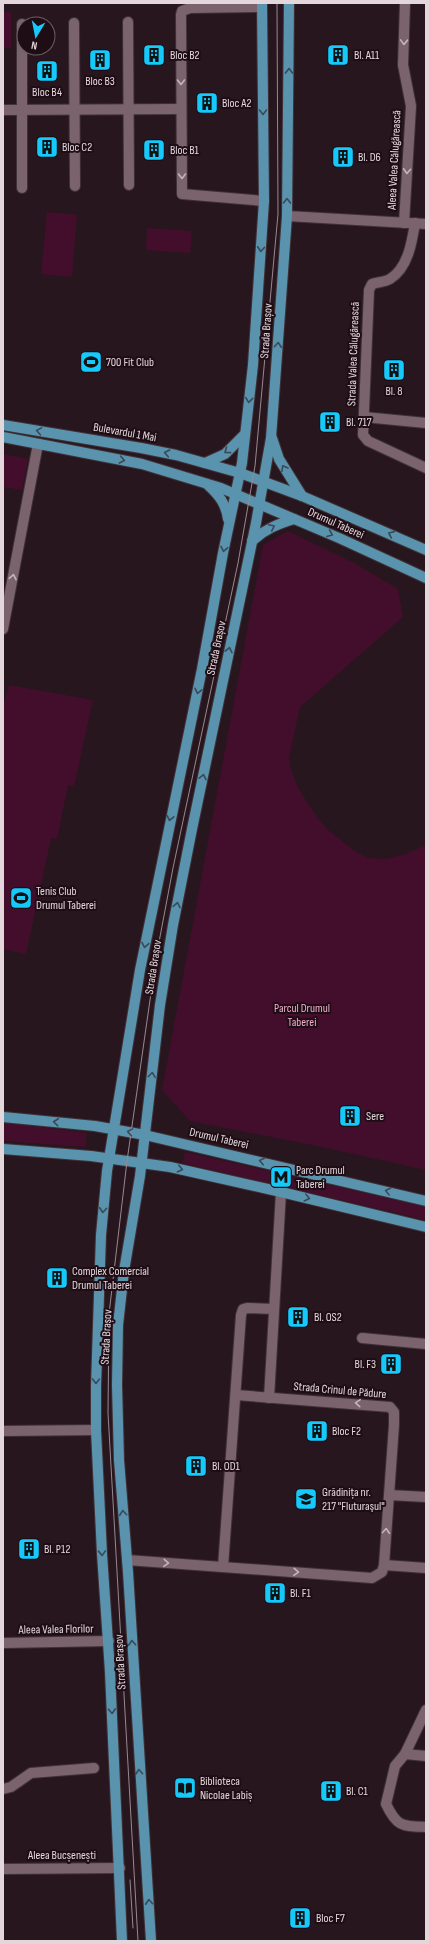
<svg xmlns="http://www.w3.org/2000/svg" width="429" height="1944" viewBox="0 0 429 1944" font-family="'Sofia Sans Condensed',sans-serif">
<rect width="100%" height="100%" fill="#28161e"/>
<g fill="#430e2b">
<rect x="3" y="12" width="8" height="36"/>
<polygon points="47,212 77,215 72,277 41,274"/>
<polygon points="147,228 192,231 190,253 146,250"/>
<polygon points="3,454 28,459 22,490 3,487"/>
<polygon points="288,531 356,564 398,589 403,617 300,707 289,758 290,767 298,788 319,820 328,830 355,851 368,858 386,859 406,854 426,845 426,1170 327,1148 190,1121 162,1090 263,545"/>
<polygon points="9,685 93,700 74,786 68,785 57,839 51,838 26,954 3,949 3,707"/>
<polygon points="3,1122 87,1133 85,1147 3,1141"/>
<polygon points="185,1152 426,1207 426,1220 182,1163"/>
</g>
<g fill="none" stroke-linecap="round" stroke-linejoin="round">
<g stroke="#3f3237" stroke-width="12">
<g id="minor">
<polyline points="262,7 190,8 182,11 181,15 182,194 264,201"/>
<polyline points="128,22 129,185"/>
<polyline points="74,23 75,186"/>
<polyline points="22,24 22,188"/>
<polyline points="3,110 181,109"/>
<polyline points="287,216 426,224"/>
<polyline points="404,223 411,106 403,65 405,3"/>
<path d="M415,223C412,242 408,268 390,279C385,282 378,282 372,284L369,290L363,435L368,441L426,468"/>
<polyline points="364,417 426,423"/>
<polyline points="3,629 38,444"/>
<polyline points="362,1338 426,1344"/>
<polyline points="269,1398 281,1192"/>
<polyline points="3,1431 96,1430"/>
<polyline points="389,1495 426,1497"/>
<polyline points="127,1560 372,1578 382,1572 384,1565 394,1425 394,1412 390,1407 236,1395"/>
<polyline points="384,1565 426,1568"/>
<polyline points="223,1567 241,1315 243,1309 247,1308 274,1309"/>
<polyline points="3,1643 109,1641"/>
<path d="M426,1710L405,1754L395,1766L386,1804C397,1827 402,1826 426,1827"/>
<polyline points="405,1754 426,1756"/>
<polyline points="3,1789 11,1787 31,1773 94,1768"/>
<polyline points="3,1869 120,1868"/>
</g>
</g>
<g stroke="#3f3237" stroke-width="12">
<g id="major">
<polyline points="3,425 141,448 176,455 240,473 302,496 426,550"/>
<polyline points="3,437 142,464 221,488 339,538 426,578"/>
<polyline points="272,438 279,459 302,496"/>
<polyline points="205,463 225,454 245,434"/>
<path d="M208,485C219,495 226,504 228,519"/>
<path d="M252,541C265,529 278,524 294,519"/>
<polyline points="3,1117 95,1126 145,1135 426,1201"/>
<polyline points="3,1149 91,1156 170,1167 281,1192 426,1227"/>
<polyline points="122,1941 110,1672 102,1554 96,1430 96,1386 101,1235 107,1171 140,970 202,669 223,553 242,463 253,365 264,201 262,3"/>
<polyline points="151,1941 128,1572 119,1460 117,1385 118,1325 124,1271 140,1176 160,1005 173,925 192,829 256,523 271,438 287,216 289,3"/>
</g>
</g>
<use href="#minor" stroke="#7a636d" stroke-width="10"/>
<use href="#major" stroke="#5a93ad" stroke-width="10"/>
<g stroke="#98898f" stroke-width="1">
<polyline points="130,1880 133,1928"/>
<polyline points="138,1941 108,1413 109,1314 127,1161 156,958 173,868 238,563 255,466 278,214 277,3"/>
</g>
</g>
<defs><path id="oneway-chevron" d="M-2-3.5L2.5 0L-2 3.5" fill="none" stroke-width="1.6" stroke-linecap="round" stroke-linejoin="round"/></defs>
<g stroke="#c4b4bb">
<use href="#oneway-chevron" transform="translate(404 42) rotate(92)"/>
<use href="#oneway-chevron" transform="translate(181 82) rotate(90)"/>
<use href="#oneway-chevron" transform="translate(407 171) rotate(94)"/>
<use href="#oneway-chevron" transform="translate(182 176) rotate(90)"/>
<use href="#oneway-chevron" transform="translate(13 577) rotate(-79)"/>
<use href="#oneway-chevron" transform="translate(358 1403) rotate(-176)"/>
<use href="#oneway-chevron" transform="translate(386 1531) rotate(-86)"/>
<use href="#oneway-chevron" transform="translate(166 1563) rotate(4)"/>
<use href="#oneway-chevron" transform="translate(296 1572) rotate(4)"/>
</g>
<g stroke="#394959">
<use href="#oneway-chevron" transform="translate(289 71) rotate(-90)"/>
<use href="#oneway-chevron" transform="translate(263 112) rotate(90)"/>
<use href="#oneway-chevron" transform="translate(287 201) rotate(-89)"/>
<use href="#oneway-chevron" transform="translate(261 249) rotate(94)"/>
<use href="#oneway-chevron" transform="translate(278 345) rotate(-86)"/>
<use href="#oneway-chevron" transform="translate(249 400) rotate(96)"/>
<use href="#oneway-chevron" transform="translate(39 431) rotate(-170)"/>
<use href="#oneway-chevron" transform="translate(227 451) rotate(144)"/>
<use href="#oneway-chevron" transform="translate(167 453) rotate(-168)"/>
<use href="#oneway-chevron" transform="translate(122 460) rotate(11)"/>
<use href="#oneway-chevron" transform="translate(284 468) rotate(-119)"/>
<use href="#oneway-chevron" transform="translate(272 527) rotate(-25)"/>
<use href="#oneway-chevron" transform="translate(330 534) rotate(23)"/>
<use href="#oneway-chevron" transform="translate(391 534) rotate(-156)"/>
<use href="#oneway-chevron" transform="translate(224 549) rotate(101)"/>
<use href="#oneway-chevron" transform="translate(229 650) rotate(-78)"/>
<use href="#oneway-chevron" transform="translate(198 691) rotate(102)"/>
<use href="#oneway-chevron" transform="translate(203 777) rotate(-78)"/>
<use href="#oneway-chevron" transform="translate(170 818) rotate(102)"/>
<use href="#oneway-chevron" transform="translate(177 905) rotate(-79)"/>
<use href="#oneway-chevron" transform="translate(145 945) rotate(101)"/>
<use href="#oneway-chevron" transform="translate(152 1075) rotate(-83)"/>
<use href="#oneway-chevron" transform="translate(56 1122) rotate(-174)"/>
<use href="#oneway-chevron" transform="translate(130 1132) rotate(-170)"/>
<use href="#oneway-chevron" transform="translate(262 1161) rotate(-167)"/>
<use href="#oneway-chevron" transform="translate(180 1169) rotate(12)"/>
<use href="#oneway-chevron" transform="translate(388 1191) rotate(-166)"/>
<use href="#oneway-chevron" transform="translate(307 1198) rotate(14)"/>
<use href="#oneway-chevron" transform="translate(103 1210) rotate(95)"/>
<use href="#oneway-chevron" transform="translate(96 1381) rotate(91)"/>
<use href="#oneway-chevron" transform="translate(123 1513) rotate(-95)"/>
<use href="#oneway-chevron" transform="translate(102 1553) rotate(88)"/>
<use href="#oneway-chevron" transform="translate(132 1643) rotate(-93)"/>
<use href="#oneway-chevron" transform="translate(112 1711) rotate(87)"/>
<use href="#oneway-chevron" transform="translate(139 1772) rotate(-94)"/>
<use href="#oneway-chevron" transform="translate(149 1902) rotate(-94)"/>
</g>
<defs>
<g id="building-square" transform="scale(1.15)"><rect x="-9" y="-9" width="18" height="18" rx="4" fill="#15cafb" stroke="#1e0d15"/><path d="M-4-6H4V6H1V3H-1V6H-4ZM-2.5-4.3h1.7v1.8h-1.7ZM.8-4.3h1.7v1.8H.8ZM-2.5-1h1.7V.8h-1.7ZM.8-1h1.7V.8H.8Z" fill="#111"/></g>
<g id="stadium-square" transform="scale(1.15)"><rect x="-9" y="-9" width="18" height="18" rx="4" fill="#15cafb" stroke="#1e0d15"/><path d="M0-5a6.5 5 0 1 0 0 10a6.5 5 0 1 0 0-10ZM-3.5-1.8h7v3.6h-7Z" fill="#111"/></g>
<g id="metro-square" transform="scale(1.15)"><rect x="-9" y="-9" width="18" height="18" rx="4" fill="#15cafb" stroke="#1e0d15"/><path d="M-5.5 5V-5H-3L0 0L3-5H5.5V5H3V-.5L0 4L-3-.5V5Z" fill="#111"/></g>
<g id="school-square" transform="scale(1.15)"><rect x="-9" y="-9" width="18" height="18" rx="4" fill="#15cafb" stroke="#1e0d15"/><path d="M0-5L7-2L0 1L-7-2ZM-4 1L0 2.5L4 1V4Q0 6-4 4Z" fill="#111"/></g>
<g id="library-square" transform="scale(1.15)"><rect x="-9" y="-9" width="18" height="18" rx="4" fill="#15cafb" stroke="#1e0d15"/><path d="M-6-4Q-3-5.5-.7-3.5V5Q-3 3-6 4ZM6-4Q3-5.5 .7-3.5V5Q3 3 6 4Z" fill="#111"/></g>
</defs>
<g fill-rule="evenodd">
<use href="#building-square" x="154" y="55"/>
<use href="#building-square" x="338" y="55"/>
<use href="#building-square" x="100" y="60"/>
<use href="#building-square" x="47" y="71"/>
<use href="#building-square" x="207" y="103"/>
<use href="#building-square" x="47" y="147"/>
<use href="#building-square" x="154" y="150"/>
<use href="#building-square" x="343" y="157"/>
<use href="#stadium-square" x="91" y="362"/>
<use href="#building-square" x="394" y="370"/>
<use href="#building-square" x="330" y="422"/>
<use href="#stadium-square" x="21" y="898"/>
<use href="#building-square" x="350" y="1116"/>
<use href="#metro-square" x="281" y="1177"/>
<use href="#building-square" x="57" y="1278"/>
<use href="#building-square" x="298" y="1317"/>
<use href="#building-square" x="391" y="1364"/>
<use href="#building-square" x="317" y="1431"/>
<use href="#building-square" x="196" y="1466"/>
<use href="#school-square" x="306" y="1499"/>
<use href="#building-square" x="29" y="1549"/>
<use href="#building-square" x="275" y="1593"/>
<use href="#library-square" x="185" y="1788"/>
<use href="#building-square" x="331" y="1791"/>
<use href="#building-square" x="300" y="1918"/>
</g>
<g text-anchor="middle" stroke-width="4" stroke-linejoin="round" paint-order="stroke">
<g font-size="12" fill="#e4d7dc" stroke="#1e0d15" text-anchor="start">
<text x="170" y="59">Bloc B2</text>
<text x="354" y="59">Bl. A11</text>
<text x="100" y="85" text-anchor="middle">Bloc B3</text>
<text x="47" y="96" text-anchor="middle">Bloc B4</text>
<text x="222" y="107">Bloc A2</text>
<text x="62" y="151">Bloc C2</text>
<text x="170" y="154">Bloc B1</text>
<text x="358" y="161">Bl. D6</text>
<text x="106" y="366">700 Fit Club</text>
<text x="394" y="395" text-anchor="middle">Bl. 8</text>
<text x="346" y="426">Bl. 717</text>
<text x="36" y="895">Tenis Club<tspan x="36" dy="14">Drumul Taberei</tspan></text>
<text x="366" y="1120">Sere</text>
<text x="296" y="1174">Parc Drumul<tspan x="296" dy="14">Taberei</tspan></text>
<text x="72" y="1275">Complex Comercial<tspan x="72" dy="14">Drumul Taberei</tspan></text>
<text x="314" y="1321">Bl. OS2</text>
<text x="376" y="1368" text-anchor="end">Bl. F3</text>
<text x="332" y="1435">Bloc F2</text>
<text x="212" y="1470">Bl. OD1</text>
<text x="322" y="1496">Grădinița nr.<tspan x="322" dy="14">217 "Fluturaşul"</tspan></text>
<text x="44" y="1553">Bl. P12</text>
<text x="290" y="1597">Bl. F1</text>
<text x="200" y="1785">Biblioteca<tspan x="200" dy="14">Nicolae Labiș</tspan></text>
<text x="346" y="1795">Bl. C1</text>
<text x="316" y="1922">Bloc F7</text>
</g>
<g font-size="12" fill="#e4d7dc" stroke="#1e0d15">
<text transform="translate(394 160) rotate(-87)" y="4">Aleea Valea Călugărească</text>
<text transform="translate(266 331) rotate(-86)" y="4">Strada Brașov</text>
<text transform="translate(353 354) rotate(-88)" y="4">Strada Valea Călugărească</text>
<text transform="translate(125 432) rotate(10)" y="4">Bulevardul 1 Mai</text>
<text transform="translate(336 523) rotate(24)" y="4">Drumul Taberei</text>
<text transform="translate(216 648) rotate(-78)" y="4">Strada Brașov</text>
<text transform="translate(153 967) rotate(-81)" y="4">Strada Brașov</text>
<text transform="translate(219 1138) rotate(13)" y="4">Drumul Taberei</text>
<text transform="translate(106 1337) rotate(-87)" y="4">Strada Brașov</text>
<text transform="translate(340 1390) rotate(5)" y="4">Strada Crinul de Pădure</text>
<text transform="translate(56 1629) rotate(-1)" y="4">Aleea Valea Florilor</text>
<text transform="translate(120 1662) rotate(-93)" y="4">Strada Brașov</text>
<text x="62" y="1859">Aleea Bucșenești</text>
</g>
<g font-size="12" fill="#f4accc" stroke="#1e0d15">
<text x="302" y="1012">Parcul Drumul<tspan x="302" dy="14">Taberei</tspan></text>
</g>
</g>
<rect width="429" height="1944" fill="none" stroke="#e4d7dc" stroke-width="8"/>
<g transform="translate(36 36) rotate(190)"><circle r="19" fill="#1e0d15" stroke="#6d5e65"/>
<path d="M0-3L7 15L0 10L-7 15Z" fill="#15cafb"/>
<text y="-6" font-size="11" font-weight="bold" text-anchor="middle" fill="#e4d7dc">N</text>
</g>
</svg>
